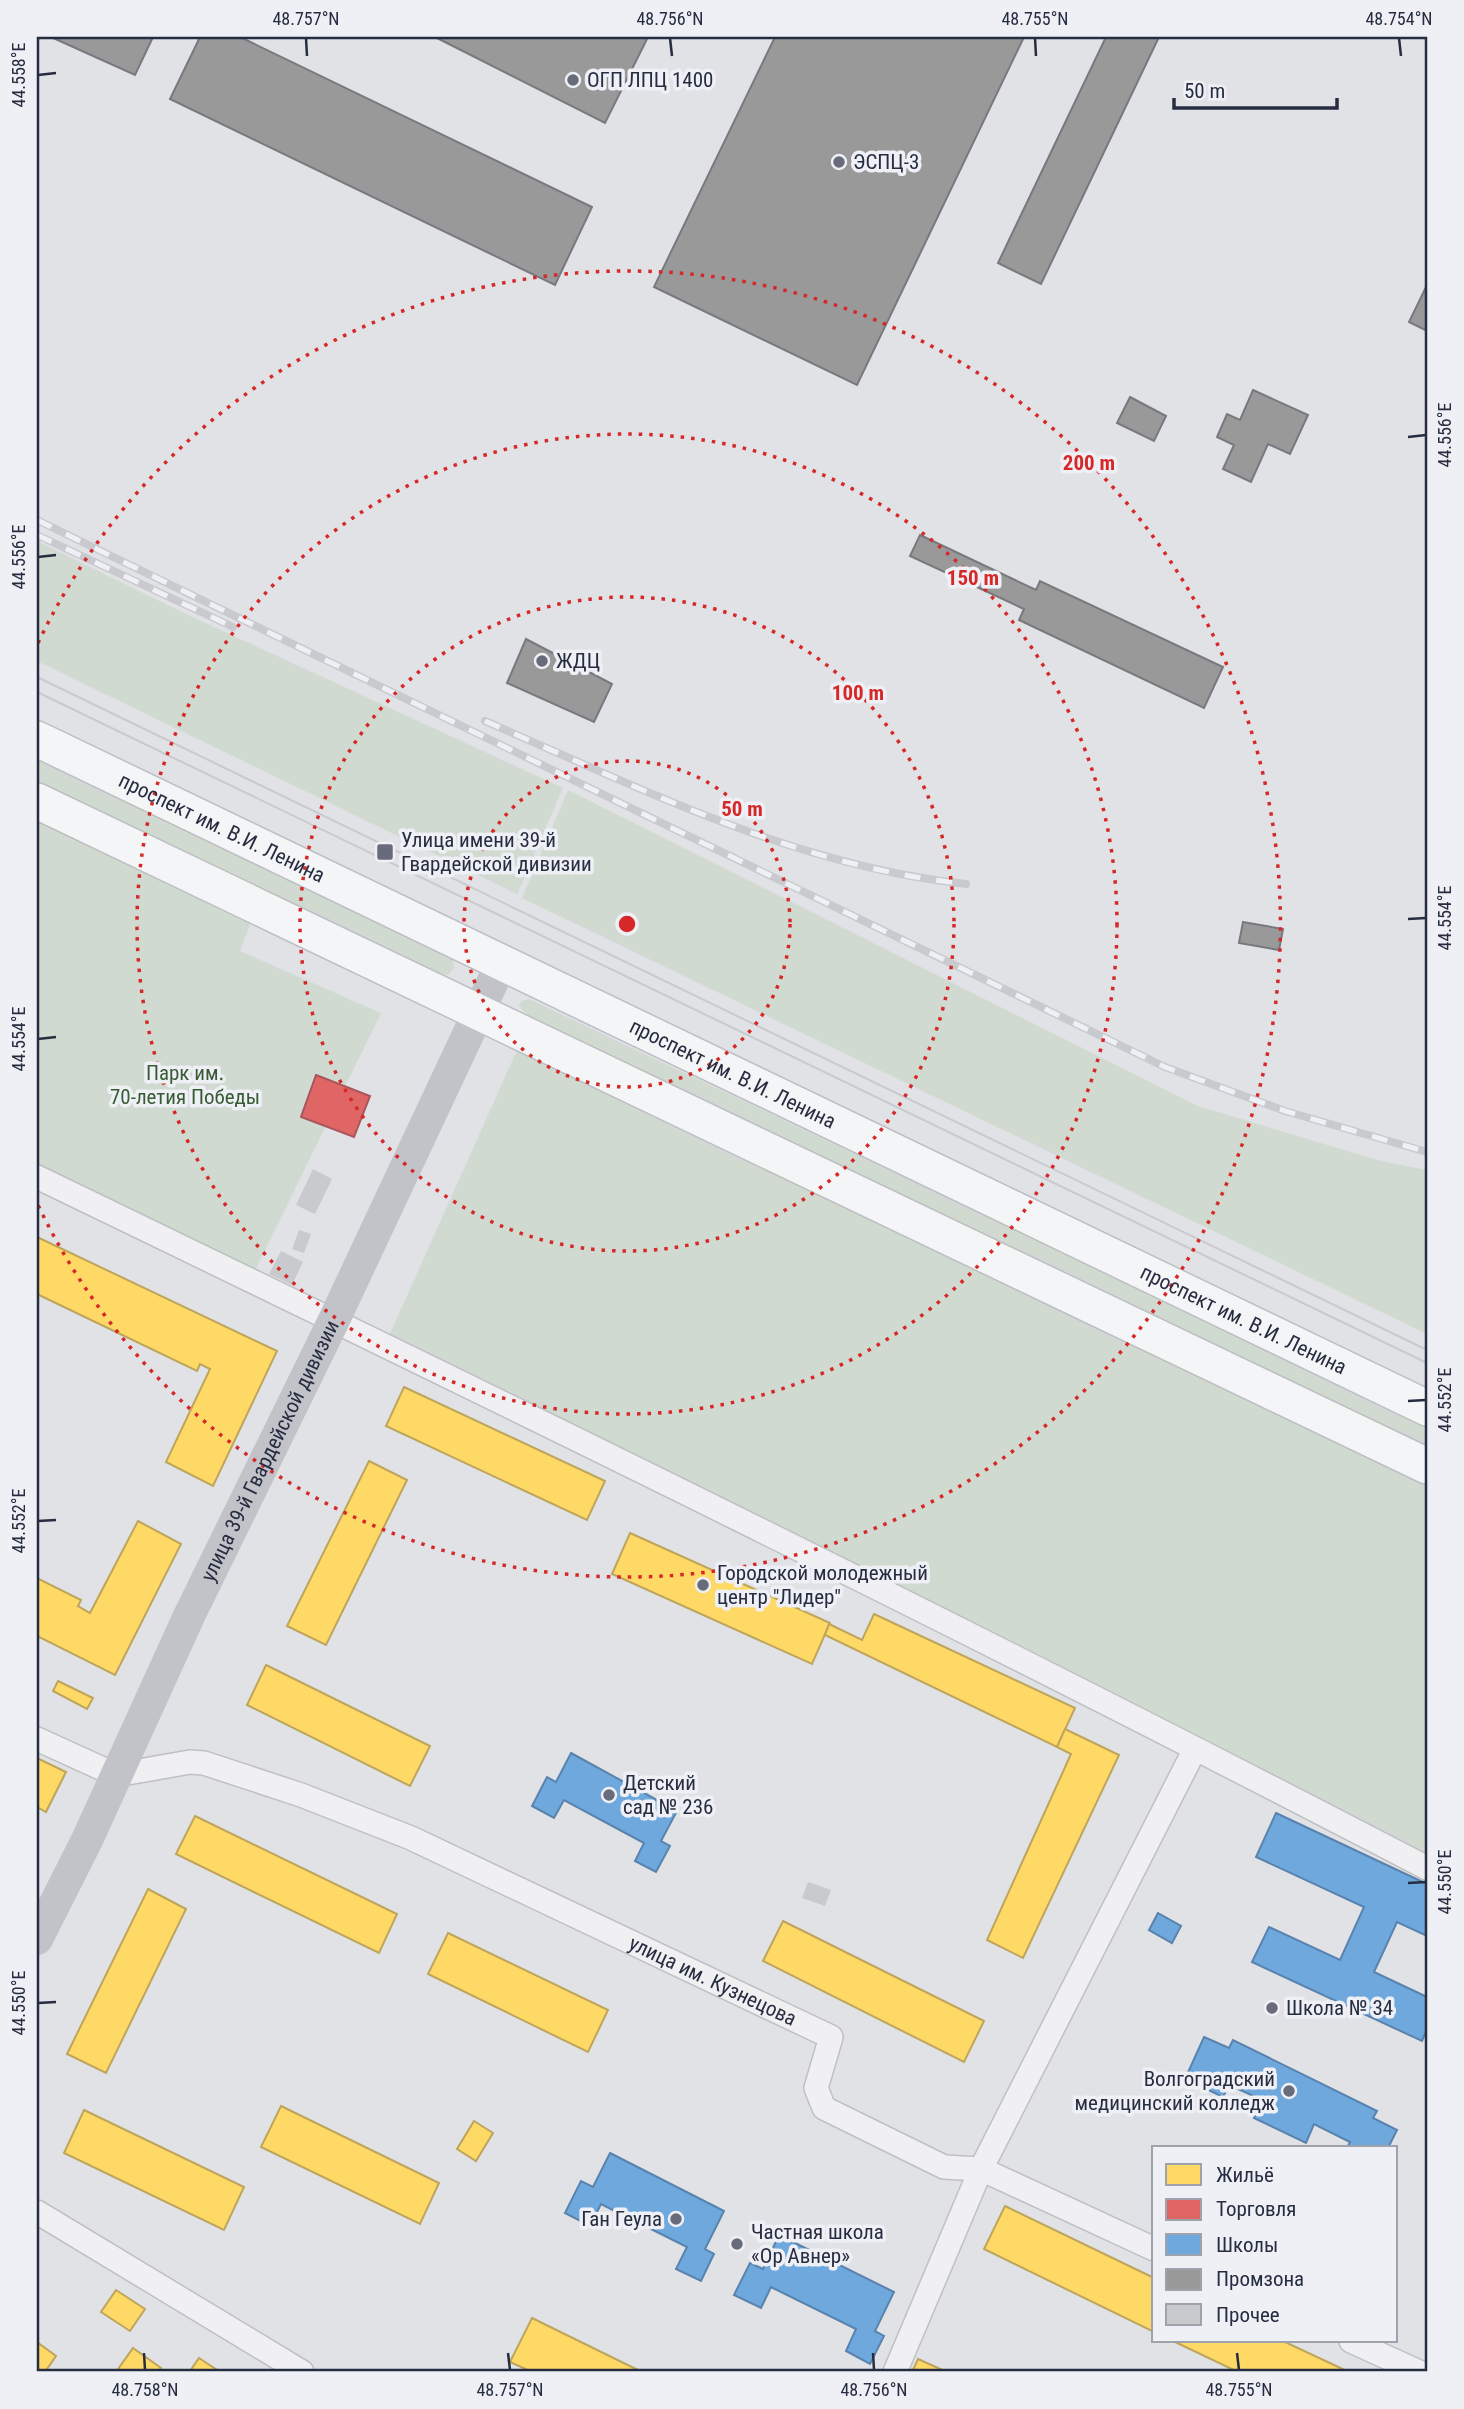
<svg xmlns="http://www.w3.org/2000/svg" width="1464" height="2409" viewBox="0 0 1464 2409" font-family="'Roboto Condensed',sans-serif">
<rect width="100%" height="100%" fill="#e0e2e6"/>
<g fill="#d0dad1">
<polygon points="37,541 184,613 563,788 517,894 37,661"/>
<polygon points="37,759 438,951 453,959 454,968 448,975 434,972 37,782"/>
<polygon points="568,790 1198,1106 1381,1161 1427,1170 1427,1334 522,898"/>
<polygon points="37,808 255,912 240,951 381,1013 252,1277 37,1173"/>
<polygon points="529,999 1427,1426 1427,1446 528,1016 519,1006 522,1001"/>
<polygon points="522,1039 1427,1483 1427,1854 1198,1748 389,1336"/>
</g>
<g fill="#ffd966" stroke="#bea55b" stroke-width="2">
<polygon points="37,1237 277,1351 213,1486 166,1462 210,1369 200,1364 197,1371 37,1294"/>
<polygon points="404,1387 605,1481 587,1520 386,1426"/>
<polygon points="369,1461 407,1480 326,1645 287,1626"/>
<polygon points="138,1521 181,1544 115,1675 37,1636 37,1578 81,1600 78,1606 90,1613"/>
<polygon points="630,1533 830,1623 812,1664 612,1574"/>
<polygon points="874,1614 1075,1708 1057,1747 825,1635 829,1624 862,1640"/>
<polygon points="266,1665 430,1746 410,1786 247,1705"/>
<polygon points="58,1681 93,1698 87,1709 53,1691"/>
<polygon points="1065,1729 1119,1755 1023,1958 987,1940 1071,1754 1057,1747"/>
<polygon points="37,1758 66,1772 46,1812 37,1807"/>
<polygon points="195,1816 397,1914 379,1953 176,1854"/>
<polygon points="148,1889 186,1909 106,2073 67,2054"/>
<polygon points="783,1921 984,2021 964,2062 763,1961"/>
<polygon points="448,1933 608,2010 588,2052 428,1974"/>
<polygon points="281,2106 439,2183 420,2224 261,2147"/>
<polygon points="84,2110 244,2187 224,2230 64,2153"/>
<polygon points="474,2121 493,2133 476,2161 457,2149"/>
<polygon points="1005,2206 1154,2278 1154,2332 984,2249"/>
<polygon points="116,2290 145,2309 130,2331 101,2312"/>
<polygon points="532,2318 642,2372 532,2372 510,2362"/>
<polygon points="1173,2341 1283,2341 1349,2372 1238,2372"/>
<polygon points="37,2342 56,2356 45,2372 37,2372"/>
<polygon points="133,2348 161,2368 158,2372 116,2372"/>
<polygon points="199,2358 220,2372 190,2371"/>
<polygon points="918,2359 947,2372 912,2372"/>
</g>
<polygon fill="#e06666" stroke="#a8555b" stroke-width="2" points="316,1075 370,1096 354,1137 301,1117"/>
<g fill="#6fa8dc" stroke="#5983ad" stroke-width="2">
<polygon points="571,1753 677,1811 661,1841 670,1846 656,1872 635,1861 644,1843 564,1800 554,1818 532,1806 547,1777 556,1782"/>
<polygon points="1276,1813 1427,1884 1427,1936 1397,1922 1374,1972 1427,1997 1427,2029 1422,2041 1252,1962 1269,1927 1340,1960 1364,1907 1256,1857"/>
<polygon points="1158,1913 1181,1926 1172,1943 1149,1930"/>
<polygon points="1204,2037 1229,2048 1233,2040 1377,2111 1373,2118 1397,2130 1388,2148 1347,2148 1350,2142 1314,2124 1306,2143 1254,2118 1263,2100 1229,2085 1223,2097 1185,2079"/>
<polygon points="610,2153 724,2211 705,2249 714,2254 701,2281 676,2269 687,2247 601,2204 590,2226 565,2213 581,2181 593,2187"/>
<polygon points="779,2235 894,2292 875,2331 884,2336 870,2364 846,2351 856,2329 771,2287 761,2308 734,2295 750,2263 763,2269"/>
</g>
<g fill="#999" stroke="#77797e" stroke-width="2">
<polygon points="51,37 153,37 135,75"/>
<polygon points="200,37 240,37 592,207 555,285 170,99"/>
<polygon points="435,37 648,37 605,123"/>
<polygon points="775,37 1024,37 857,385 654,287"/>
<polygon points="1106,37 1159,37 1041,284 998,263"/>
<polygon points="1427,285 1427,331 1409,322"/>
<polygon points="1253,390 1308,415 1290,454 1268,444 1251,482 1223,469 1234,445 1217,437 1227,414 1240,420"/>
<polygon points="1130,397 1166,416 1154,441 1117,423"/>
<polygon points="920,535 1036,590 1040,581 1223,667 1204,708 1019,620 1024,609 910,556"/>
<polygon points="526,639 612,684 594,722 507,683"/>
<polygon points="1243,922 1283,929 1279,950 1239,943"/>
</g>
<g fill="#c8cace">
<polygon points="313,1169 332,1179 315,1214 296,1205"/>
<polygon points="299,1230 311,1234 304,1253 292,1249"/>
<polygon points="281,1251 303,1262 292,1285 269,1274"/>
<polygon points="808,1882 831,1890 825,1906 802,1898"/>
</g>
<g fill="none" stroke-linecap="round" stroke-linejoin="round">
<g stroke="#bec0c4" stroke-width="26">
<g id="minor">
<path d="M37,1177C503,1402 968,1629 1427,1868"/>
<path id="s1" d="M37,1739L116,1775L190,1762L204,1763L301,1795L411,1838L831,2037L816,2088L824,2108L944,2167L981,2169L1154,2249"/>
<polyline points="37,2212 302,2372"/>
<polyline points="1351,2341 1419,2372"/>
<polyline points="895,2372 981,2169 1195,1749"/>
</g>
</g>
<g stroke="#bdbfc4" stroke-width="38">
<g id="primary">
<path id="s3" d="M37,739L1427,1408"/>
<polyline points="37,801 1427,1466"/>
</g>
</g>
<use href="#minor" stroke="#f0f0f3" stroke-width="23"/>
<path stroke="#c1c3c9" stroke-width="32" id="s2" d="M37,1939L87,1840L189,1616L334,1320L502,962"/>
<use href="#primary" stroke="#f4f5f6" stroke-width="35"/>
<g stroke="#c9cace" stroke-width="2">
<polyline points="37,677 1427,1350"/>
<polyline points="37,692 1427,1363"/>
</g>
<g stroke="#c9cace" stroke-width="8">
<g id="rail">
<polyline points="37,520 1165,1067 1285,1111 1427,1152"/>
<polyline points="37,535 233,627"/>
<path d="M485,721C640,788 795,866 966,884"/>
</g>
</g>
<use href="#rail" stroke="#eef0f6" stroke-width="5" stroke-dasharray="16" stroke-linecap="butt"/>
</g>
<path fill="none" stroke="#272d40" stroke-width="2.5" d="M306,38L307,56M670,38L672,56M1035,38L1036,56M1399,38L1401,56M38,75L56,73M1408,437L1426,435M38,557L56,555M1408,919L1426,918M38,1039L56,1037M1408,1401L1426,1400M38,1521L56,1520M1408,1883L1426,1882M38,2003L56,2002M144,2353L145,2370M508,2353L510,2370M873,2353L874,2370M1237,2353L1239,2370"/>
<g fill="none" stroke="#d62828" stroke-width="3.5" stroke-dasharray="3.5 7">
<circle cx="627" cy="924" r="163"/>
<circle cx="627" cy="924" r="327"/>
<circle cx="627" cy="924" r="490"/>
<path d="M38 643A653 653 0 1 1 38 1205"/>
</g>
<g fill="#686c7a" stroke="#eef0f6" stroke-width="2.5">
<circle cx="573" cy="80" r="7"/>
<circle cx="839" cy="162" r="7"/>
<circle cx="542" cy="661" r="7"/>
<rect x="376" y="843" width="18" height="18" rx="3.5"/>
<circle cx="703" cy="1585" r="7"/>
<circle cx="609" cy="1795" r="7"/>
<circle cx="1272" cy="2008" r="7"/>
<circle cx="1289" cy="2091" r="7"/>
<circle cx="676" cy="2219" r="7"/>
<circle cx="737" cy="2244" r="7"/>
</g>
<g text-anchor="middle" stroke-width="7" stroke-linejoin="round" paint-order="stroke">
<g font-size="21" fill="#272d40" stroke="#eef0f6" text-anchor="start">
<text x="587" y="87">ОГП ЛПЦ 1400</text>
<text x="853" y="169">ЭСПЦ-3</text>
<text x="556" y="668">ЖДЦ</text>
<text x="401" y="847">Улица имени 39-й<tspan x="401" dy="24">Гвардейской дивизии</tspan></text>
<text x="717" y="1580">Городской молодежный<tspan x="717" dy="24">центр "Лидер"</tspan></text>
<text x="623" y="1790">Детский<tspan x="623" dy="24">сад № 236</tspan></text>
<text x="1286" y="2015">Школа № 34</text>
<text x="1275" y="2086" text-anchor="end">Волгоградский<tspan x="1275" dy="24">медицинский колледж</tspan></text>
<text x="662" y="2226" text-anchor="end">Ган Геула</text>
<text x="751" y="2239">Частная школа<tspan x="751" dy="24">«Ор Авнер»</tspan></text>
</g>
<g font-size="21" fill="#272d40" stroke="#eef0f6">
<text dy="7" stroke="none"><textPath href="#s3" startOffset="205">проспект им. В.И. Ленина</textPath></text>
<text dy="7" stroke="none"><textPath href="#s3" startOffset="772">проспект им. В.И. Ленина</textPath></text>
<text dy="7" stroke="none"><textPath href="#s3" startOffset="1339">проспект им. В.И. Ленина</textPath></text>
<text dy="7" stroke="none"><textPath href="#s2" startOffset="541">улица 39-й Гвардейской дивизии</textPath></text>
<text dy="7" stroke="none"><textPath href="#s1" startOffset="730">улица им. Кузнецова</textPath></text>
</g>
<g font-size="21" fill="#375c33" stroke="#eef0f6">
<text x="185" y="1080">Парк им.<tspan x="185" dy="24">70-летия Победы</tspan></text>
</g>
</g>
<circle cx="627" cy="924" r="10" fill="#d62828" stroke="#eef0f6" stroke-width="3.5"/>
<g font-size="21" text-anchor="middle" font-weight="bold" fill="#d62828" stroke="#eef0f6" stroke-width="7" stroke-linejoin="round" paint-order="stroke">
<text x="1089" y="470">200 m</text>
<text x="973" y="585">150 m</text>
<text x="858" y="700">100 m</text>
<text x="742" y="816">50 m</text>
</g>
<rect width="1464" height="2409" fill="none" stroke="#eef0f6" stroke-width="77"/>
<rect x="1152" y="2146" width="245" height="196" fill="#eef0f6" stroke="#9ea2ad" stroke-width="2"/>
<rect x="1166" y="2164" width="35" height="21" fill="#ffd966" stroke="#9ea2ad" stroke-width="2"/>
<text x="1216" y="2182" font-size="21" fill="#272d40">Жильё</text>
<rect x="1166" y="2199" width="35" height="21" fill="#e06666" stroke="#9ea2ad" stroke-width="2"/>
<text x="1216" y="2216" font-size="21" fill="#272d40">Торговля</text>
<rect x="1166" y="2234" width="35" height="21" fill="#6fa8dc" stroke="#9ea2ad" stroke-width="2"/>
<text x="1216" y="2252" font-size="21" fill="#272d40">Школы</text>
<rect x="1166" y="2269" width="35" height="21" fill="#999999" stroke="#9ea2ad" stroke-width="2"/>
<text x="1216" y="2286" font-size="21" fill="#272d40">Промзона</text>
<rect x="1166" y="2304" width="35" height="21" fill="#c8cace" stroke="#9ea2ad" stroke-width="2"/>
<text x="1216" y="2322" font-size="21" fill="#272d40">Прочее</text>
<path d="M1174 98v10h163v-10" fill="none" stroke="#272d40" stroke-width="3.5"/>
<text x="1184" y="98" font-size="21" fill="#272d40" stroke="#eef0f6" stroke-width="5" paint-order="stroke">50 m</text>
<rect x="38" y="38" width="1388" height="2332" fill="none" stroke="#272d40" stroke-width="2.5"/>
<g font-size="18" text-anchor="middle" fill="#272d40">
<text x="306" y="25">48.757°N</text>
<text x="670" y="25">48.756°N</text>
<text x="1035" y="25">48.755°N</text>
<text x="1399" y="25">48.754°N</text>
<text transform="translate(19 75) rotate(-90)" y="6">44.558°E</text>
<text transform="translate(1445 435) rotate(-90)" y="6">44.556°E</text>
<text transform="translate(19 557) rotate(-90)" y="6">44.556°E</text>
<text transform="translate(1445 918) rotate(-90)" y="6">44.554°E</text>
<text transform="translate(19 1039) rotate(-90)" y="6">44.554°E</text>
<text transform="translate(1445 1400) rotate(-90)" y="6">44.552°E</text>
<text transform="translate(19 1521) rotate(-90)" y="6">44.552°E</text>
<text transform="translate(1445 1882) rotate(-90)" y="6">44.550°E</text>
<text transform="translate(19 2003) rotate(-90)" y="6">44.550°E</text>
<text x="145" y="2396">48.758°N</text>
<text x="510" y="2396">48.757°N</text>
<text x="874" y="2396">48.756°N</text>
<text x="1239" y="2396">48.755°N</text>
</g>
</svg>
